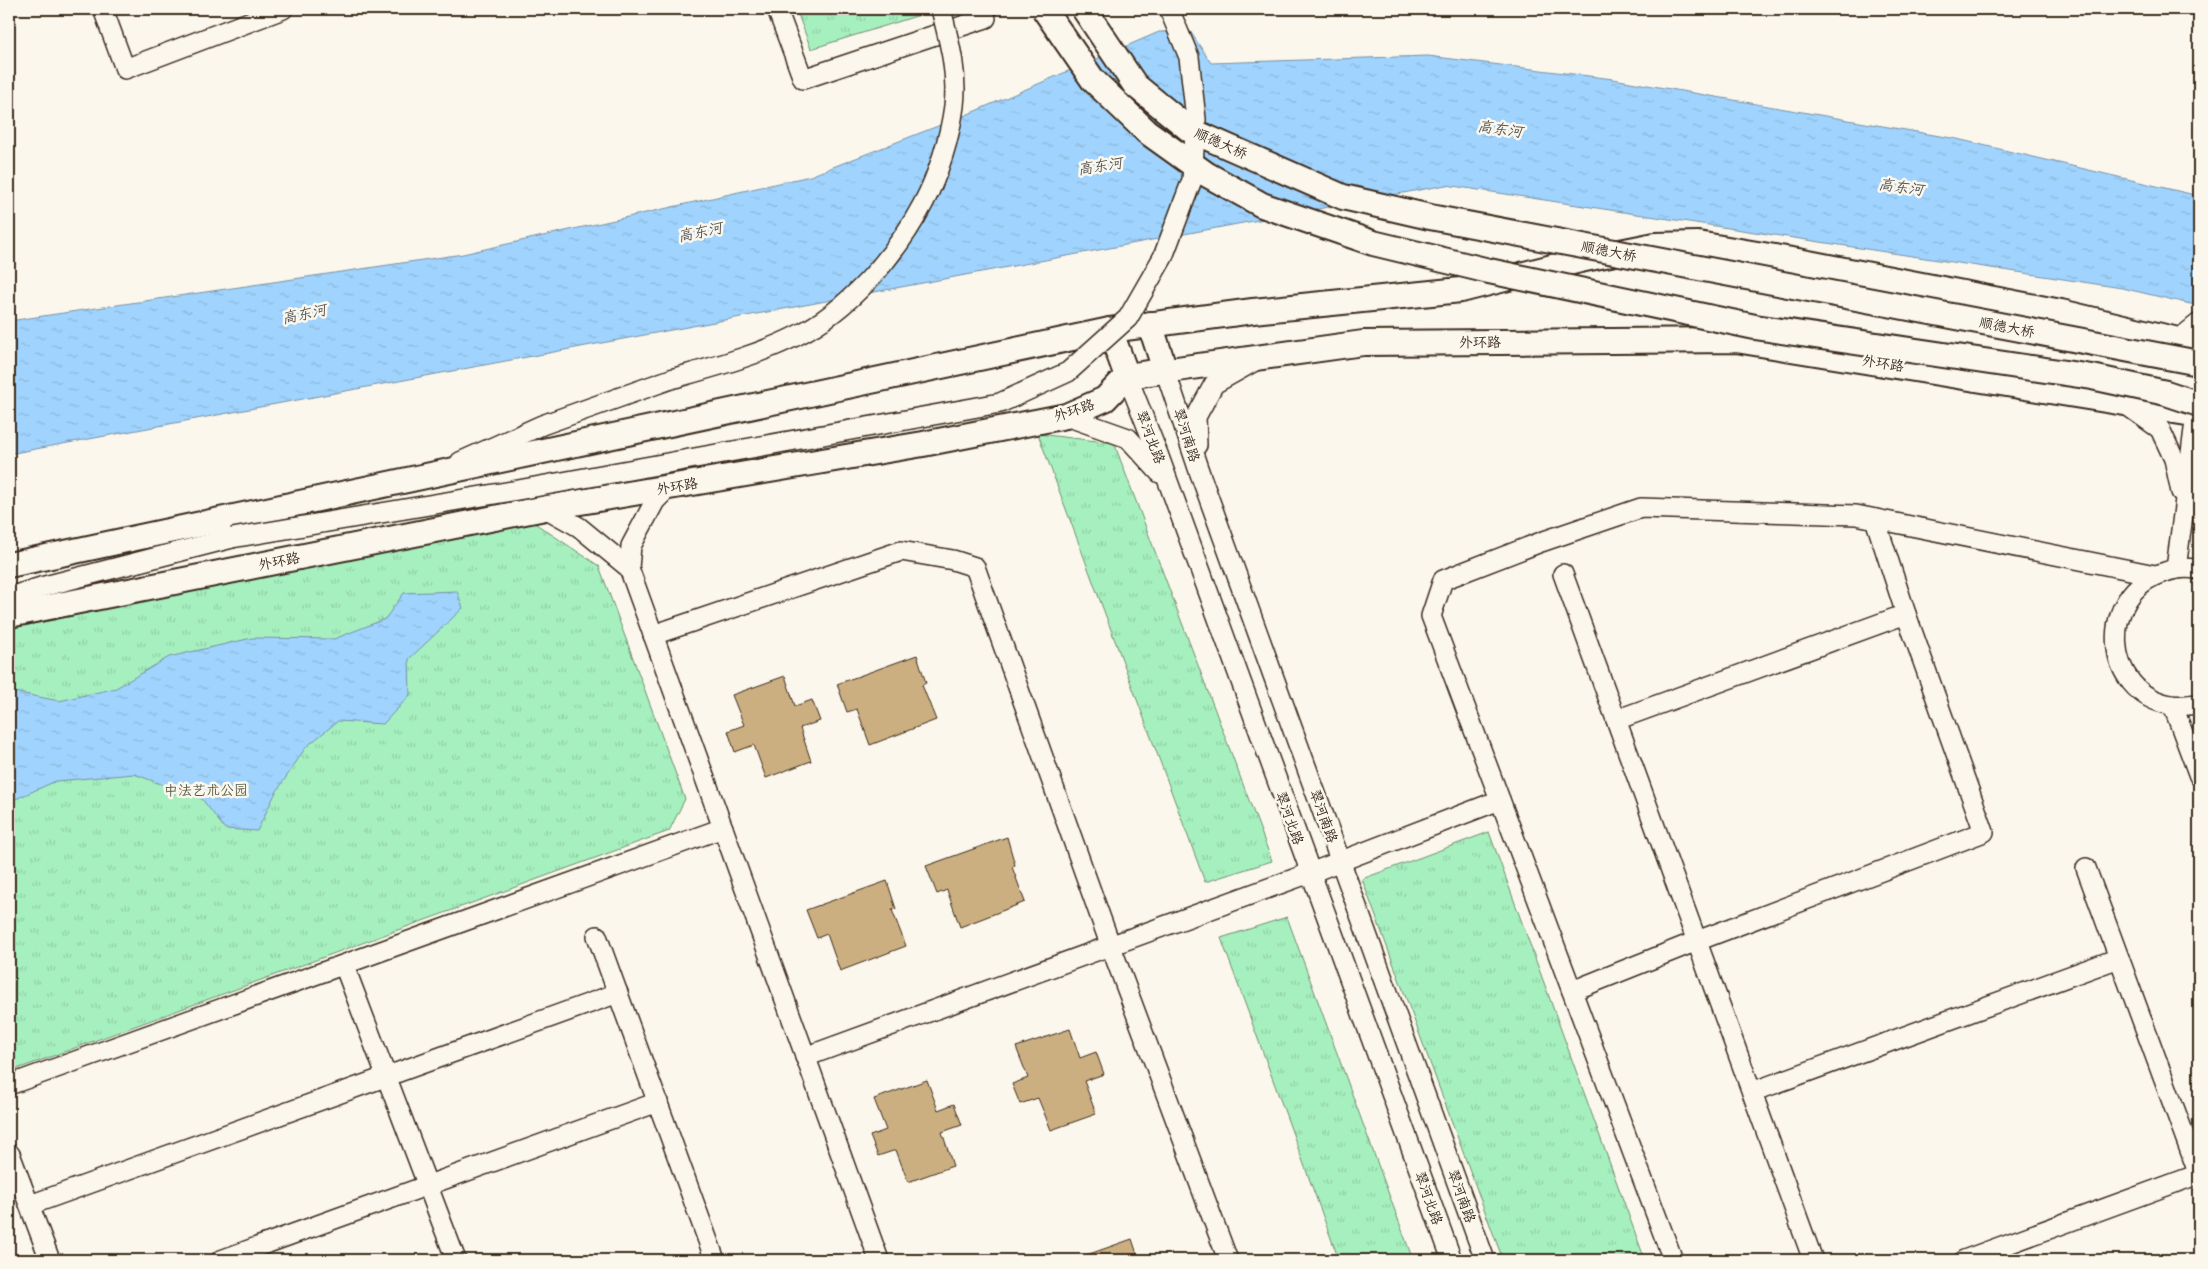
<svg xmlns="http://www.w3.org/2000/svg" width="2208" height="1269" viewBox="0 0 2208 1269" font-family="'Balsamiq Sans','LXGW WenKai TC',sans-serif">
<defs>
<pattern id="park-tufts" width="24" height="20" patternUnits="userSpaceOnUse" patternTransform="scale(1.25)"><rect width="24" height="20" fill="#a6f0bf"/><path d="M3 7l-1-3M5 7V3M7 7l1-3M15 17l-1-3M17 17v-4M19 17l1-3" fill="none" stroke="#90cea4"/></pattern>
<pattern id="water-ripples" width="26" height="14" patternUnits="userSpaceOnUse" patternTransform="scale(1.25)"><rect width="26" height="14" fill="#a0d4fe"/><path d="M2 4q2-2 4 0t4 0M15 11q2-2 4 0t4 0" fill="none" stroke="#8bb6d9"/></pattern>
</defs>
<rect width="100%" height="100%" fill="#fbf7ec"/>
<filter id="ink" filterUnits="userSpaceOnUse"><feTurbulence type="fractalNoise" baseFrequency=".02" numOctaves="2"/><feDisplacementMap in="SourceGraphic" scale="10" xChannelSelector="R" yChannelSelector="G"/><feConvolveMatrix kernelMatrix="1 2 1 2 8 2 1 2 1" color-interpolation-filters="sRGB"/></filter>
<g filter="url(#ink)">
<g fill="url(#park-tufts)" stroke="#708d6e">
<polygon points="796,9 939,9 811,49"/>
<polygon points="1038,434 1114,443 1272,861 1205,882"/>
<polygon points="530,520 599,566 685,799 669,831 9,1072 9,629"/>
<polygon points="1489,832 1645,1260 1503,1260 1362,879"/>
<polygon points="1287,917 1413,1260 1339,1260 1221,938"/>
</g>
<g fill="url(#water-ripples)" stroke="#7890a4">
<polygon points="1190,31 1211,63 1428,56 1613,79 1957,139 2199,196 2199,306 2122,288 1446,185 9,454 9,321 463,254 810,176 966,115 1159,32"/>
<polygon points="457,591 463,608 409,659 410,695 383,724 338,721 306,747 275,794 257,831 225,829 202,799 134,774 56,781 9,802 9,691 59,701 116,688 169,657 252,638 334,639 385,619 404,593"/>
</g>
<g fill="#ccaf81" stroke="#3b2a1e">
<polygon points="917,655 926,683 922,685 936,720 870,745 857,709 847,712 837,684"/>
<polygon points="785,676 795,706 812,700 820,721 800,728 811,761 766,778 754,745 735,752 728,731 744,725 732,695"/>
<polygon points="1007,837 1015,865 1012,867 1025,902 960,927 947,890 937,894 926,866"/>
<polygon points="887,881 896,909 892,910 906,946 840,971 827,934 817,938 806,910"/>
<polygon points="1070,1029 1080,1058 1096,1052 1104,1074 1084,1081 1096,1114 1051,1130 1038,1098 1020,1104 1012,1084 1028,1078 1016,1047"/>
<polygon points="927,1080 938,1110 954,1104 962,1125 942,1132 953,1166 908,1182 896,1150 878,1156 870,1136 886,1130 874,1099"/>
<polygon points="1132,1239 1139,1260 1078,1260 1078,1258"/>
</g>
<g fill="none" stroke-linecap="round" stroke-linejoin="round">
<g stroke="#3b2a1e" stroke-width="22">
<g id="minor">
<polyline points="103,9 125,69 283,9"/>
<polyline points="777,9 803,79 986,18"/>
<polyline points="2178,340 2199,323"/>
<polyline points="1165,370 1199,471 1485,1260"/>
<polyline points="1127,376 1158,454 1452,1260"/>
<polyline points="2125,404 2160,429 2174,459 2181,492"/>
<polyline points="1066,416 1128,438 1160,473"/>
<polyline points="1197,445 1196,417 1214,384 1255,361"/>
<polyline points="460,462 542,425 671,379"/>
<polyline points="545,508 579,527 629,568 879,1260"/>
<polyline points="1875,519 1906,614"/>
<polyline points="629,568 631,546 655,501 669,487"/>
<polyline points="2176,569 2196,414"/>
<path d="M2199,570C2188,567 2177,568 2165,572C2097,592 2101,694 2172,705C2181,707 2191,704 2199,704"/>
<polyline points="1563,574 1813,1260"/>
<polyline points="9,597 41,587 232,538"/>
<polyline points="653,635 901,551 953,560 975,567 1110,944 1228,1260"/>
<polyline points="2173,706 2199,776"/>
<polyline points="2086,868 2199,1175"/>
<polyline points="597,936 715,1260"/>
<polyline points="344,965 456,1260"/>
<polyline points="1572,991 1697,941 1984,832 1906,614 1616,720"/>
<polyline points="805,1057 1310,873 1500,800"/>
<polyline points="9,1085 723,828"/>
<polyline points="1752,1092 2119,958"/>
<polyline points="10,1154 50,1260"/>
<polyline points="30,1205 618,993"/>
<polyline points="221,1260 658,1102"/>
<polyline points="1673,1260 1431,616 1443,580 1541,542 1641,508 1856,515 2155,575"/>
<polyline points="1964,1260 2199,1174"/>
</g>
</g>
<g stroke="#3b2a1e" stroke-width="28">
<g id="major">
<polyline points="1150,324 1165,370"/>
<polyline points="1110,330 1127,376"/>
<polyline points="9,565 1110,330 1253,311 1461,290 1580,260 1655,245 1698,244 1798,261 2061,312 2178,340 2199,355"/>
<polyline points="9,615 545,508 923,444 1066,416 1105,399 1127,376 1363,343 1736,340 2199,415"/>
</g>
</g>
<use href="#minor" stroke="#fbf7ec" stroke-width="19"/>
<use href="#major" stroke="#fbf7ec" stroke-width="24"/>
<g stroke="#3b2a1e" stroke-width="22" stroke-linecap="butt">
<g id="minor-bridge">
<path d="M671,379C713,367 756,356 796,336C849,310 896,255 923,204C938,176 950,137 954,106C958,72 949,41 941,9"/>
<polyline points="232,538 518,490 1000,403 1068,372 1128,318 1163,257 1192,180 1196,119 1189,57 1169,9"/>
</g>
</g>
<g stroke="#3b2a1e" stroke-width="28" stroke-linecap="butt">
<g id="major-bridge">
<polyline points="1044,9 1093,80 1146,131 1206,174 1262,205 1373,243 1489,271 1755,327 2092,377 2166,393 2199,404"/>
<polyline points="1084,9 1135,85 1190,130 1343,197 1430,217 2199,363"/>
</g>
</g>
<use href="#minor-bridge" stroke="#fbf7ec" stroke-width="19"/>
<use href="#major-bridge" stroke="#fbf7ec" stroke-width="24"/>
</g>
</g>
<g text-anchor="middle" stroke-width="5" stroke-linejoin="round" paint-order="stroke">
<g font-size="14" fill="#3b2a1e" stroke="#fbf7ec">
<text transform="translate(1221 143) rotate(24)" y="5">顺德大桥</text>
<text transform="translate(1609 251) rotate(11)" y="5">顺德大桥</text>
<text transform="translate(2007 327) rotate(11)" y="5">顺德大桥</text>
<text transform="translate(1480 342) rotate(-1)" y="5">外环路</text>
<text transform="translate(1883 363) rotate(9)" y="5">外环路</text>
<text transform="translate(1074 410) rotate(-19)" y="5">外环路</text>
<text transform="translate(1187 435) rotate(72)" y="5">翠河南路</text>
<text transform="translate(1151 437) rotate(69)" y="5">翠河北路</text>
<text transform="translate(677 486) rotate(-10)" y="5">外环路</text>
<text transform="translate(279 561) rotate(-11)" y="5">外环路</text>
<text transform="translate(1324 816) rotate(70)" y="5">翠河南路</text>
<text transform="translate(1290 818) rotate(70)" y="5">翠河北路</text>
<text transform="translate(1462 1196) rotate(70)" y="5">翠河南路</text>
<text transform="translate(1429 1198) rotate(70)" y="5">翠河北路</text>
</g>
<g font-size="14" fill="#565c46" stroke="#fbf7ec">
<text x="206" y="795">中法艺术公园</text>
</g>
<g font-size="15" font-style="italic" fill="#545456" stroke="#fbf7ec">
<text transform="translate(1500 129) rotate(8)" y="5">高东河</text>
<text transform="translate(1100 166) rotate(-9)" y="5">高东河</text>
<text transform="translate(1901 187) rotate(8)" y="5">高东河</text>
<text transform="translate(700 232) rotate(-12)" y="5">高东河</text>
<text transform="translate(304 314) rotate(-12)" y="5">高东河</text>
</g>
</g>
<rect width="2208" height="1269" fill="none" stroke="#fbf7ec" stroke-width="30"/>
<rect x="15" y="15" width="2178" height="1239" fill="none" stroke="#3b2a1e" stroke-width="2" filter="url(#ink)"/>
</svg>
